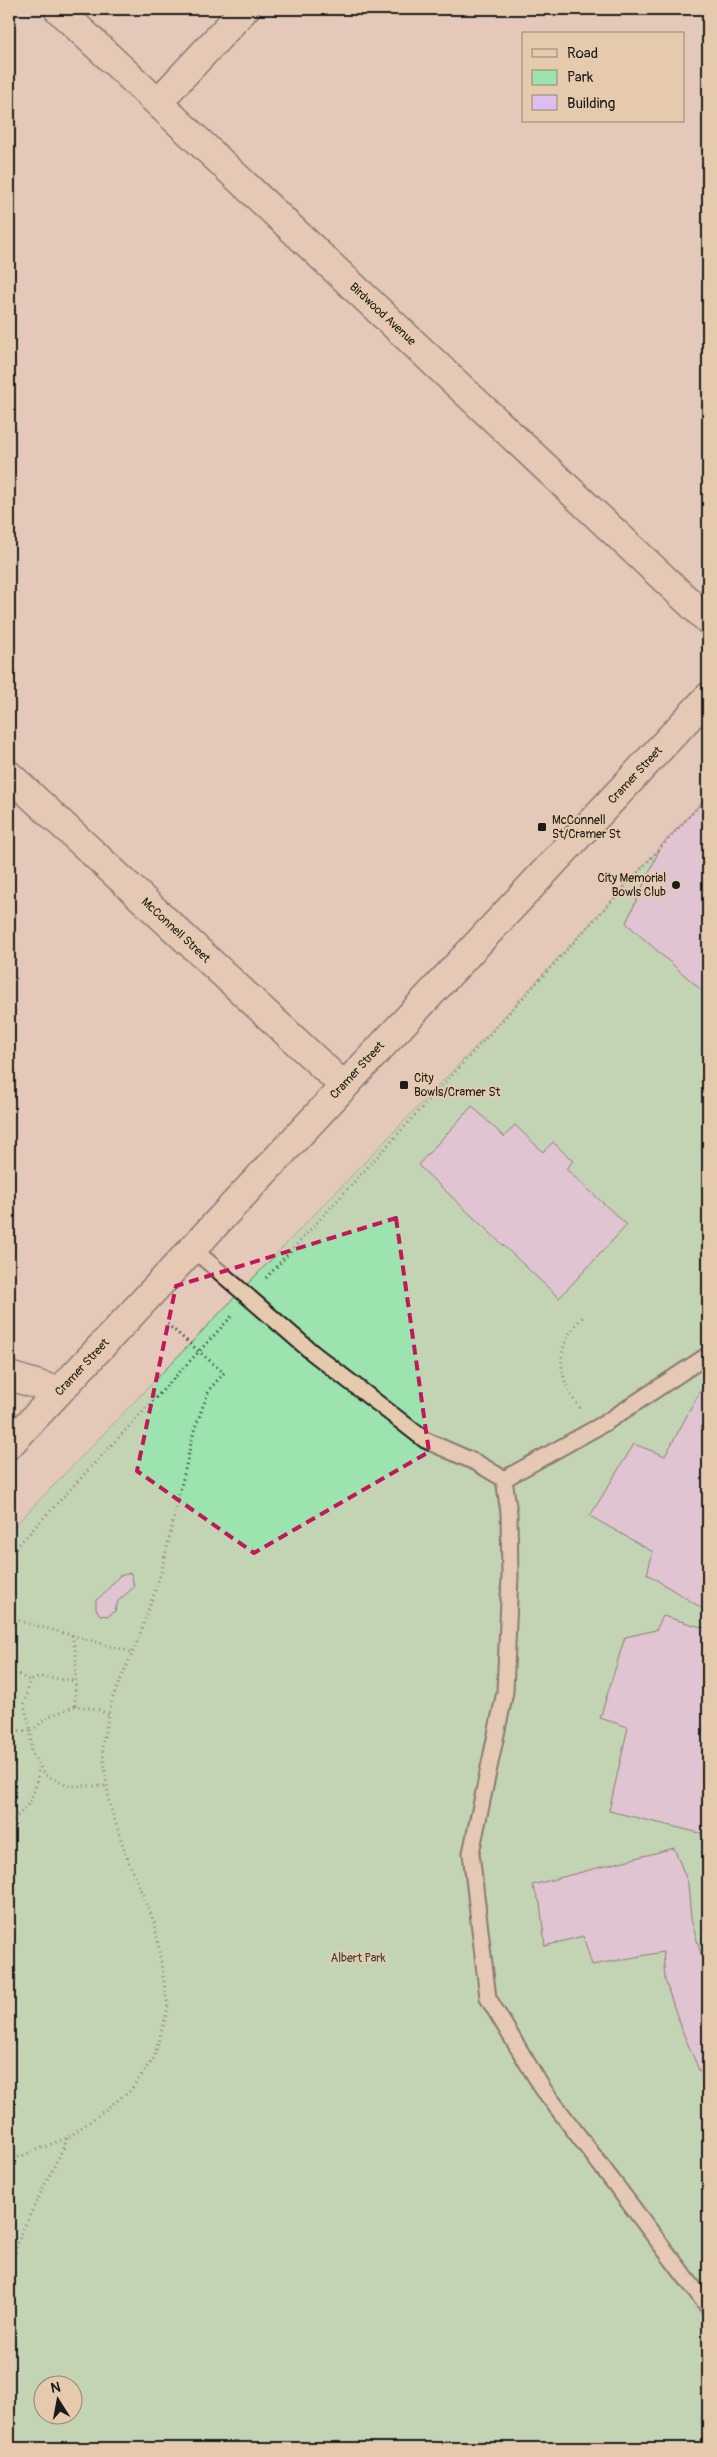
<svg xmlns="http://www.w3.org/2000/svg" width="717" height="2457" viewBox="0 0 717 2457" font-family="Pangolin,sans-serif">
<rect width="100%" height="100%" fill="#e4c8ba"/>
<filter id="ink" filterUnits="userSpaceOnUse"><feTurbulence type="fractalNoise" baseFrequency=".02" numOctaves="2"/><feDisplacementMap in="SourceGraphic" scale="10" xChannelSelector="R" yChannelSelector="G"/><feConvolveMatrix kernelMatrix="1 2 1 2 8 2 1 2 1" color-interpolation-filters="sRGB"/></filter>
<g filter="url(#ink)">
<path fill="#9ce3b0" stroke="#5c8066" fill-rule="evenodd" d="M708,796V2448H9V1532L489,1033ZM42,2384H72V2414H42Z"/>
<g fill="#dcbfed" stroke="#1c1c1c">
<polygon points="708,796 708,996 626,923 661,846"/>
<polygon points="472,1106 504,1137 515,1125 543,1152 553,1142 573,1161 566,1169 627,1225 559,1298 418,1165"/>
<polygon points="708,1377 708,1612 647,1574 653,1552 590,1516 634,1444 665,1456"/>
<polygon points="131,1573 134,1587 118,1601 115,1611 108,1616 100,1615 96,1609 96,1600 104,1594 119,1576"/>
<polygon points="663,1616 708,1629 708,1835 609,1811 628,1727 600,1718 625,1637 656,1630"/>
<polygon points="674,1848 688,1883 691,1919 708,1979 708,2091 681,2028 665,1980 663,1952 592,1965 583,1936 545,1946 540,1903 532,1885"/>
</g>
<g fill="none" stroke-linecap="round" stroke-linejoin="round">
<g stroke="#1c1c1c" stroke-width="19">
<g id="service">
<polyline points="192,1248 313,1353 425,1440 477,1463 504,1479 509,1513 510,1576 505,1692 471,1853 488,1998 543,2089 708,2307"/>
<polyline points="504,1479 605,1423 708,1355"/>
</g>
</g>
<g stroke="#1c1c1c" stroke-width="31">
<g id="minor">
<polyline points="58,9 708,620"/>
<polyline points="158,102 245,9"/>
<polyline points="9,775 343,1085"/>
<polyline points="9,1376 59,1391"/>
</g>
</g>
<g stroke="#1c1c1c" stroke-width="31">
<polyline id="tertiary" points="9,1445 708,697"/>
</g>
<g stroke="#1c1c1c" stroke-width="3" stroke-dasharray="1 4" stroke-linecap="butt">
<polyline points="266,1278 708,796"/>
<path d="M580,1408C555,1377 555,1343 584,1316"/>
<polyline points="9,1555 232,1316"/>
<polyline points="9,1618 132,1652"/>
<polyline points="72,1635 76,1654 75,1706 97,1709 109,1715"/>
<polyline points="9,1673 18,1674 30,1681 41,1677 76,1681"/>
<polyline points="75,1706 48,1717 31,1731 31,1752 45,1775 71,1786 107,1786"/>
<polyline points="9,1730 31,1731 24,1705 30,1681"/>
<path d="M9,1822C32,1807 35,1793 39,1767"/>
<polyline points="9,2161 69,2137 130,2091 154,2058 168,2008 155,1924 126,1855 109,1802 102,1745 113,1697 138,1640 161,1573 194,1431 209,1390 224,1373 167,1324"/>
<polyline points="9,2272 21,2233 68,2138"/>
</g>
<use href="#service" stroke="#e6caad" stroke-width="15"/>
<use href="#minor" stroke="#e6caad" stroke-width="28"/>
<use href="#tertiary" stroke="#e6caad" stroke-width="28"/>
</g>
</g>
<path d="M0 0H717V2457H0ZM396,1218L429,1452L254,1553L137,1471L176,1286Z" fill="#e4c8ba" fill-opacity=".55" fill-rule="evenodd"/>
<path fill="none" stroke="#c2185b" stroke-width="4" stroke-dasharray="10 6" stroke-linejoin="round" d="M396,1218L429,1452L254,1553L137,1471L176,1286Z"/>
<g fill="#1c1c1c" stroke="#e6caad" stroke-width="2">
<rect x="537" y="822" width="10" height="10" rx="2.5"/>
<circle cx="676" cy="885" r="5"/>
<rect x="399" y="1080" width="10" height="10" rx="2.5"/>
</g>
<g text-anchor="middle" stroke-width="4" stroke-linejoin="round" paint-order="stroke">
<g font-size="12" fill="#1c1c1c" stroke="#e6caad">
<text transform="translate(383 314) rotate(43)" y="4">Birdwood Avenue</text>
<text transform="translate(635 775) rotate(-47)" y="4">Cramer Street</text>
<text transform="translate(176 930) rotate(43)" y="4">McConnell Street</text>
<text transform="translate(357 1070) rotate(-47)" y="4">Cramer Street</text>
<text transform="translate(82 1367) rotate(-47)" y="4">Cramer Street</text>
</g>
<g font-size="12" fill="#1c1c1c" stroke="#e6caad" text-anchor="start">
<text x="552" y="824">McConnell<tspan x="552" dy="14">St/Cramer St</tspan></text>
<text x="666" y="882" text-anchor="end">City Memorial<tspan x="666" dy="14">Bowls Club</tspan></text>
<text x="414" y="1082">City<tspan x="414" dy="14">Bowls/Cramer St</tspan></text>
</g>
<g font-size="12" fill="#36443a" stroke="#e6caad">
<text x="358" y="1962">Albert Park</text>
</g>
</g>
<rect width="717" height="2457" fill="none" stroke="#e6caad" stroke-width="30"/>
<rect x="15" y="15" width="687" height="2427" fill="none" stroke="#1c1c1c" stroke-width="2" filter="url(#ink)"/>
<rect x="522" y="32" width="162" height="90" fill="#e6caad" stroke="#958473"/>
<rect x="532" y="49" width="25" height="8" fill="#e6caad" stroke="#958473"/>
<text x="567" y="58" font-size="15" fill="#1c1c1c">Road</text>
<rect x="532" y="70" width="25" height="15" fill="#9ce3b0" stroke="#958473"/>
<text x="567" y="82" font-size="15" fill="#1c1c1c">Park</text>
<rect x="532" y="95" width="25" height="15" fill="#dcbfed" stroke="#958473"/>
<text x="567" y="108" font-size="15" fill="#1c1c1c">Building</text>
<g transform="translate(58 2400) rotate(349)"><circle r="24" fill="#e6caad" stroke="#958473"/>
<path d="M0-4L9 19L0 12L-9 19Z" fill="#1c1c1c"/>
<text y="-8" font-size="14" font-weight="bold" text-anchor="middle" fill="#1c1c1c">N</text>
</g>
</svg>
